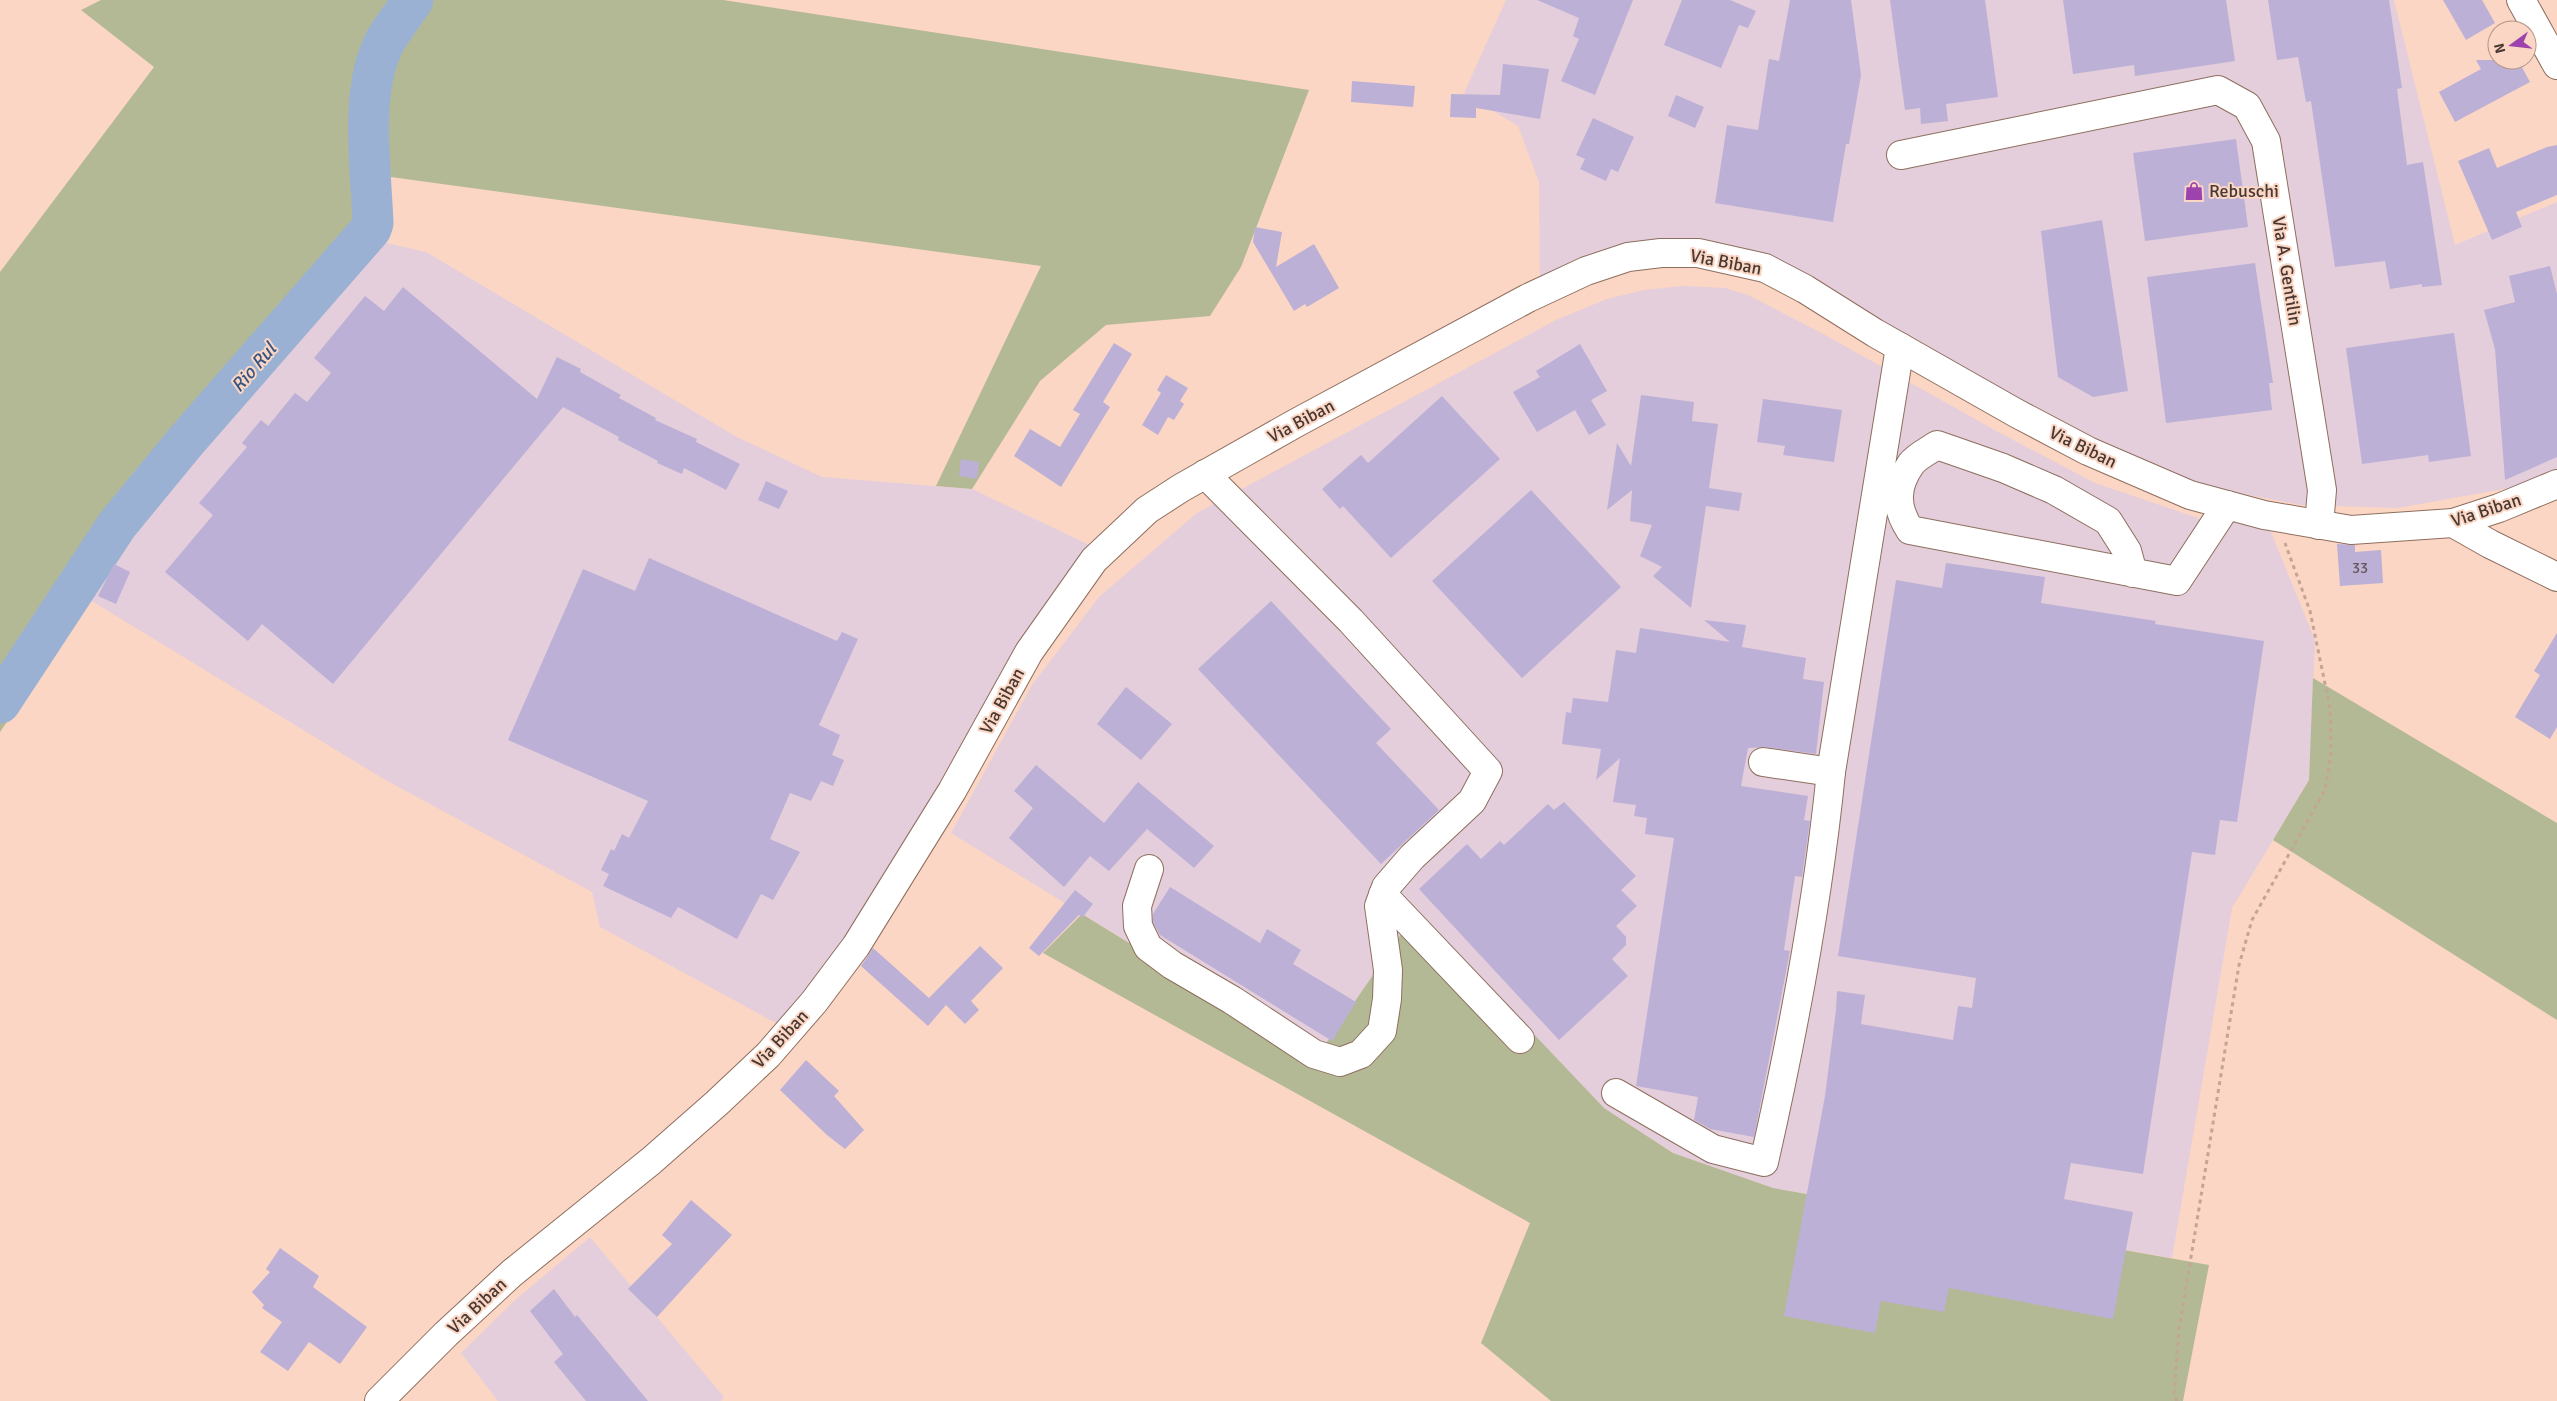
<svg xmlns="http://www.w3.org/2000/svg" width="2557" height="1401" viewBox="0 0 2557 1401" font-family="Signika,sans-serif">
<rect width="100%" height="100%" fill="#fbd6c4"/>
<g fill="#e4cedb">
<polygon points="1506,0 2394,0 2455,245 2557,202 2557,476 2537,483 2398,508 2301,505 2218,489 2109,451 1843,306 1682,252 1540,290 1539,182 1518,126 1464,93"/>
<polygon points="382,242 426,252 735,436 822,477 972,489 1100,550 1073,574 1004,667 879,890 783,1027 600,927 592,892 382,778 90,600 133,532 204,445"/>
<polygon points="1683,286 1725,288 1748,295 1827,336 2000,433 2095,483 2210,522 2240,521 2264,515 2315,640 2309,780 2232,908 2172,1258 1772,1188 1673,1153 1604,1108 1316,1058 951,833 1032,685 1099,597 1197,513 1556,320 1607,299 1644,290"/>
<polygon points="590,1237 724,1397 721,1401 498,1401 461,1353 514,1301"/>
</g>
<g fill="#b4b995">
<polygon points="101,0 723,0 1309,90 1241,267 1210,316 1106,325 1040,381 972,489 936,486 1041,266 376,175 374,198 382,242 204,445 133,532 93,596 0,732 0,272 154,67 81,10"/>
<polygon points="2313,678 2557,823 2557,1020 2273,840 2309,780"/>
<polygon points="1417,911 1604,1108 1673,1153 1773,1188 2209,1265 2183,1401 1551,1401 1481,1343 1530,1223 1043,953 1082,914 1316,1058"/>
</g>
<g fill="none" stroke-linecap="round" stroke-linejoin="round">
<path stroke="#9ab1d3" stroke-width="41" d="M0,703L117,525L186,441L371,229L373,223C371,168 359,91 385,41C393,27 404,14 413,0"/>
</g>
<g fill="#bcb0d6">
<polygon points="1537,0 1633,0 1595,95 1561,81 1579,39 1573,36 1579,18"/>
<polygon points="1682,0 1730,0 1756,11 1748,28 1739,25 1721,68 1664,45"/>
<polygon points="1790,0 1851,0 1861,75 1849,144 1846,144 1833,222 1715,203 1727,125 1758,130 1769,59 1779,61"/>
<polygon points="1890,0 1985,0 1998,97 1946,104 1948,121 1921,124 1920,108 1905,110"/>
<polygon points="2063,0 2226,0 2235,61 2135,76 2134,65 2073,74"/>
<polygon points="2268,0 2389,0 2402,88 2397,89 2407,165 2423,162 2442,285 2422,287 2422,284 2390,289 2385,261 2335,267 2311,101 2306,102 2298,57 2277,60"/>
<polygon points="2443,0 2482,0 2495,23 2466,40"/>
<polygon points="2476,60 2518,60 2530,82 2455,122 2439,92 2481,69"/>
<polygon points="1503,64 1549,69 1540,119 1476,108 1476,118 1450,117 1451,94 1500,95"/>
<polygon points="1352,81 1415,86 1413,107 1351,102"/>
<polygon points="1676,95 1704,107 1695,128 1668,116"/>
<polygon points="1593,118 1634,137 1618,172 1611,169 1606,181 1580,169 1585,159 1576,155"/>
<polygon points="2236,139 2248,227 2145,241 2133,153"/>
<polygon points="2557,145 2557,195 2516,212 2522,227 2492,240 2458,161 2489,148 2497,168 2547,147"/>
<polygon points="2102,220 2128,391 2093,397 2058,377 2041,231"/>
<polygon points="1255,227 1282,232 1276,267 1314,244 1339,288 1307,307 1305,304 1294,311 1253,242"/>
<polygon points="2255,263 2273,383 2269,383 2272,410 2166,423 2147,277"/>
<polygon points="2550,266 2557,294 2557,457 2505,480 2495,349 2484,310 2515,302 2509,276"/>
<polygon points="403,287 537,399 557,357 581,369 580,372 621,395 619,398 656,418 655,420 697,439 696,442 740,464 726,490 684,468 682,474 657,463 658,461 618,440 619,437 563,407 333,684 262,624 248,641 165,572 213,515 199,503 247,447 242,443 261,420 268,426 295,393 307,402 331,373 314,358 365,296 384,311"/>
<polygon points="2454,333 2471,456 2429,462 2428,455 2362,464 2346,348"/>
<polygon points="1114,343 1132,354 1103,402 1110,407 1061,487 1014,456 1030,429 1060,447 1080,414 1073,410"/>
<polygon points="1580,344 1607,391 1591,400 1606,425 1589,435 1575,410 1537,432 1513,392 1540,377 1536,371"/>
<polygon points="1166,375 1188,388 1180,401 1184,404 1174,420 1168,417 1158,435 1142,425 1161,393 1157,390"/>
<polygon points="1641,395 1694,402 1692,421 1718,424 1709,488 1742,493 1739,511 1706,506 1691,608 1653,576 1662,567 1640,556 1652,525 1630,521 1632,490 1607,510 1617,443 1631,466"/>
<polygon points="1442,396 1500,459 1391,558 1343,506 1340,509 1322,489 1361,455 1368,463"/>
<polygon points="1763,399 1842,410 1834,462 1783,455 1785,446 1757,442"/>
<polygon points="961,459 979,462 977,479 959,476"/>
<polygon points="766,481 788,491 779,509 758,500"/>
<polygon points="1531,490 1621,587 1522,678 1432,581"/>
<polygon points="2337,544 2355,545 2355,552 2381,550 2383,583 2340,586"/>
<polygon points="649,558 837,641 842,632 858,639 819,725 840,735 832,755 844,760 833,786 821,781 811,801 790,793 770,839 800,852 773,900 761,894 737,939 678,907 671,918 603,886 609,874 601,870 611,849 614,851 622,834 629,838 648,801 508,740 583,569 635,591"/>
<polygon points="1946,563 2045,577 2041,603 2156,621 2155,624 2264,641 2237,822 2220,820 2215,855 2192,852 2143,1174 2071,1163 2064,1199 2133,1212 2113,1319 1949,1288 1944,1312 1881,1301 1875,1333 1784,1316 1825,1096 1836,1010 1837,991 1865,995 1861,1024 1953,1040 1958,1006 1972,1008 1976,978 1838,956 1896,580 1942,588"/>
<polygon points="114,564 130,572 116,604 98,596"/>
<polygon points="1271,601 1391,729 1376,743 1439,810 1381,864 1198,669"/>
<polygon points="1704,620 1746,625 1742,647 1806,658 1803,679 1824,682 1816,754 1765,747 1748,748 1741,786 1808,796 1804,820 1810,821 1802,877 1795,876 1784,950 1790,951 1754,1137 1710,1129 1694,1120 1698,1097 1636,1086 1674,838 1645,834 1647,818 1634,816 1636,805 1613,802 1620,758 1596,780 1601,749 1562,744 1566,712 1571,713 1573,698 1608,702 1616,650 1636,653 1640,628 1730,642"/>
<polygon points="2557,633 2557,727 2550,739 2515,717 2540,675 2534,671"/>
<polygon points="1126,687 1172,724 1141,760 1097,724"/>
<polygon points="1036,765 1104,823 1138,782 1214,846 1194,868 1147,829 1109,871 1090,856 1064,887 1009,838 1033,808 1014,791"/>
<polygon points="1564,802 1636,876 1621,890 1637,906 1616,926 1626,937 1626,945 1612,959 1628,976 1559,1040 1419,889 1467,844 1481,859 1500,841 1504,845 1548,804 1554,810"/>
<polygon points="1170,887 1260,943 1267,929 1301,950 1293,964 1356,1002 1332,1041 1160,935 1153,922 1153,914"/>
<polygon points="1075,890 1093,904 1082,918 1079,915 1039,956 1029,948"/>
<polygon points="980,946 1003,968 971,1001 979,1010 965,1024 946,1005 928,1026 861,966 873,948 929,998"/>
<polygon points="806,1060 839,1091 834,1096 864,1130 845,1149 827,1135 780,1090"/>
<polygon points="691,1200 732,1235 657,1317 628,1289 672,1244 662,1235"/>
<polygon points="280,1248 319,1276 313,1287 367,1327 340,1364 309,1342 288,1371 260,1352 282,1322 262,1308 264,1305 252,1292 270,1272 266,1269"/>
<polygon points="554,1289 575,1317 577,1315 648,1401 586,1401 554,1362 563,1354 530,1311"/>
</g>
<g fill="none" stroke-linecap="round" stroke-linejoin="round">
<g stroke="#8e6e5e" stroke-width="30">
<g id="minor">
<polyline points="2521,0 2557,65"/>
<polyline points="1901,155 2218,90 2247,106 2266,141 2322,490 2319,525"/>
<polyline points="2453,523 2490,544 2557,577"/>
<path d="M2133,573L2127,551L2108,521L2054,490L2003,468L1937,445C1930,450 1917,456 1911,464C1895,487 1895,507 1910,530L2177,581L2227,505"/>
<polyline points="1763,762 1831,772 1900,347"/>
<polyline points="1149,869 1137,906 1138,926 1148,947 1172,965 1232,1000 1314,1054 1340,1062 1361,1054 1382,1031 1387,999 1388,970 1379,906 1386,887 1412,857 1472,801 1488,771 1351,621 1205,474"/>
<polyline points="1383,895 1520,1039"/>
<path d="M1616,1093L1713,1149L1764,1162C1793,1034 1818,903 1831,772"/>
<polyline points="379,1401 446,1334 512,1273 651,1161 717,1103 768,1055 814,1002 856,946 952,791 1029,652 1094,560 1147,510 1181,488 1296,423 1528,298 1586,271 1628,257 1661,253 1698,253 1765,268 1805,289 1875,333 2016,413 2088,451 2190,495 2264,515 2351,530 2453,523 2499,508 2557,484"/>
</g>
</g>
<polyline stroke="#c3a596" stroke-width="3" stroke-dasharray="4 4" stroke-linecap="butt" points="2177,1401 2174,1394 2179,1330 2239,965 2252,920 2325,790 2331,754 2330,708 2310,611 2285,543"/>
<use href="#minor" stroke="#fff" stroke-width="28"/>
</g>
<defs>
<g id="shop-bare" transform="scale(1.5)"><path d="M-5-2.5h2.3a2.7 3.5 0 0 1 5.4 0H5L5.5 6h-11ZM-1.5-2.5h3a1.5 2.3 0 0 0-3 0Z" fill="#9d43ae" stroke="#fbd6c4" stroke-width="2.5" paint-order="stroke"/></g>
</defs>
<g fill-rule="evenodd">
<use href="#shop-bare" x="2194" y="191"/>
</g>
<g text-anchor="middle" stroke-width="4" stroke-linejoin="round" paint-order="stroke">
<g font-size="15" fill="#65575b">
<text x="2360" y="573">33</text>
</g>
<g font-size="18" fill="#483932" stroke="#fbd6c4" text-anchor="start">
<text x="2209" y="197">Rebuschi</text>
</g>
<g font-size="18" fill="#483932" stroke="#fbd6c4">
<text transform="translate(1726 262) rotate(11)" y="6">Via Biban</text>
<text transform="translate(2287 271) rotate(81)" y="6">Via A. Gentilin</text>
<text transform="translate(1301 421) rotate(-28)" y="6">Via Biban</text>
<text transform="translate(2083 447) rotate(26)" y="6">Via Biban</text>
<text transform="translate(2486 510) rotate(-18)" y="6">Via Biban</text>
<text transform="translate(1002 701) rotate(-61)" y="6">Via Biban</text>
<text transform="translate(780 1039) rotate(-47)" y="6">Via Biban</text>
<text transform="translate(477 1306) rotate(-43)" y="6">Via Biban</text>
</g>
<g font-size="19" font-style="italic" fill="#345482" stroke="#fbd6c4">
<text transform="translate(253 367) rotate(-49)" y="7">Rio Rul</text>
</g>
</g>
<g transform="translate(2512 45) rotate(255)"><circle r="24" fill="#fbd6c4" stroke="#b3978a"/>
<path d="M0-4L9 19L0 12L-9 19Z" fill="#9d43ae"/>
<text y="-8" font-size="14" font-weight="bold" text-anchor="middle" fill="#483932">N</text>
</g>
</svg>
